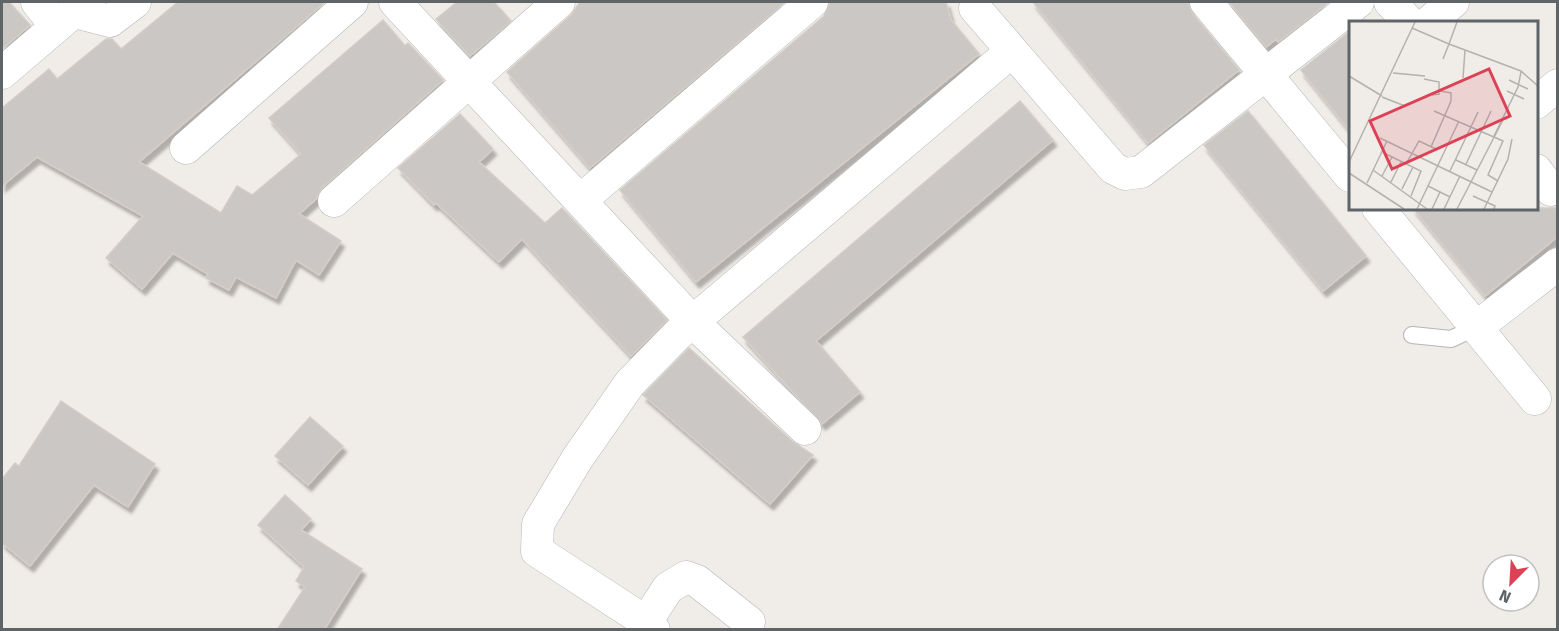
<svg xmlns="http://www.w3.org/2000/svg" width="1559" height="631" viewBox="0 0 1559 631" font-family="'Fira Sans',sans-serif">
<defs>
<filter id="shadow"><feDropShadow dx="3.5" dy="6" stdDeviation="1.5" flood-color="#0004"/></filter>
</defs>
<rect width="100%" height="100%" fill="#f0ece8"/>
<g fill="#cbc7c4" stroke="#d4cdc6" stroke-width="1.5" filter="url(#shadow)">
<polygon points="2,2 9,2 30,25 2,49"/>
<polygon points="178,2 325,2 139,162 221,213 237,186 252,195 301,154 269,118 383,20 405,46 408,43 443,80 322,188 317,198 299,214 341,241 319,275 296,260 276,298 236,277 229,290 206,278 208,274 173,253 142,289 106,258 143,216 37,157 2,186 2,108 49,69 57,79 106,39 112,39 121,49"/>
<polygon points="457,2 494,2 511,21 470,56 436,19"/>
<polygon points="580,2 785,2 590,168 507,72 571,15"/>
<polygon points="830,2 946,2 951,20 979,54 696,282 620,190 824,16"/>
<polygon points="1033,2 1189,2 1192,13 1239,70 1148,143"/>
<polygon points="1229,2 1329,2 1278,42 1276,39 1266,47"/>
<polygon points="1350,31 1350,131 1301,70"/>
<polygon points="1020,101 1053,140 816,341 860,392 822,424 743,337"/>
<polygon points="1248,111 1366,256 1323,291 1204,145"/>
<polygon points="460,114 493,149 479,162 545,223 562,208 667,320 631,356 522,239 499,262 436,203 434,205 398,168"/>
<polygon points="1413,208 1557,208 1557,237 1485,296"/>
<polygon points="689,348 793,442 813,455 770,504 643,395"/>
<polygon points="61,401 155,464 128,507 94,485 30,566 2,543 2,479 15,463 19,466"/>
<polygon points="310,417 343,446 308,485 275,456"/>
<polygon points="285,495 311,519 301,530 362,569 324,630 277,630 305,587 296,581 304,567 258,525"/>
</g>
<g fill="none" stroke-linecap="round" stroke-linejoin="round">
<g stroke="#b3b6b8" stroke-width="18">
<polyline id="service" points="1412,335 1451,339 1477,327"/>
</g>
<g stroke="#b3b6b8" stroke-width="33">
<g id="minor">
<polyline points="37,2 56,26"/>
<polyline points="395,2 694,323 805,429"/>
<polyline points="1206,2 1350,176"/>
<polyline points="1390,2 1409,22"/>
<polyline points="975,8 1113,168 1125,174 1141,172 1358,2"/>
<polyline points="75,12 110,21 135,2"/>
<polyline points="1429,22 1453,2"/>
<polyline points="2,73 85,2"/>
<polyline points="1536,103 1558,85"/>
<polyline points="186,148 352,2"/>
<polyline points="1536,170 1551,190"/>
<polyline points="581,200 812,2"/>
<polyline points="334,201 559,2"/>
<polyline points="1378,208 1535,399"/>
<polyline points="1477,327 1558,264"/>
<polyline points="646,622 537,551 538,524 577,459 630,383 677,335 1012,51"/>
<polyline points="654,630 646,622 668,588 686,577 697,581 749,622"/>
</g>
</g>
<use href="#service" stroke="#fff" stroke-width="16"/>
<use href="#minor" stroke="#fff" stroke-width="32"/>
</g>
<g transform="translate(1349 21)">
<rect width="189" height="189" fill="#f0ece8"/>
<path fill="none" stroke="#b2b2b0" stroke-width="1.5" d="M63,7L100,23L108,1M94,38L100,23L172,50L189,65M44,52L76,55M0,55L33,75M114,57L116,29M75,58L90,61V73L83,74M160,59L179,68M158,70L175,78M33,76L56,85M85,90L154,120L139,154L149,160M145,115L169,66L172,51M31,117L143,171M82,126L102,80V72L91,70M37,133L72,150L62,175M107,139L128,149M0,141L66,1M57,143L70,120L87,128M117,143L142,90M24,149L78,188M101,150L129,91M0,152L55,188M33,155L43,136M42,161L52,141M18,162L38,120M79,165L101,176M53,168L64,146M124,175L146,185L145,188M68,188L110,100M83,188L91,171M95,188L111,155M108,188L155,97M135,188L159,138L163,118"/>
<path fill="#dd4155" fill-opacity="0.15" stroke="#dd4155" stroke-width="3" d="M140,48L161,95L43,148L21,100Z"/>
<rect width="189" height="189" fill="none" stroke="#5f6466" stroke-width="3"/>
</g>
<rect width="1559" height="631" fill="none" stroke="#5f6466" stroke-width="6"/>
<g transform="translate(1511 583) rotate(204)"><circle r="28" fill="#ffffff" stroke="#bfc1c2" stroke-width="1.5"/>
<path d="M0-4.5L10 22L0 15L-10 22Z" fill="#dd4155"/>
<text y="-9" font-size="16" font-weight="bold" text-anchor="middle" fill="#5f6466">N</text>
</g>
</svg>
